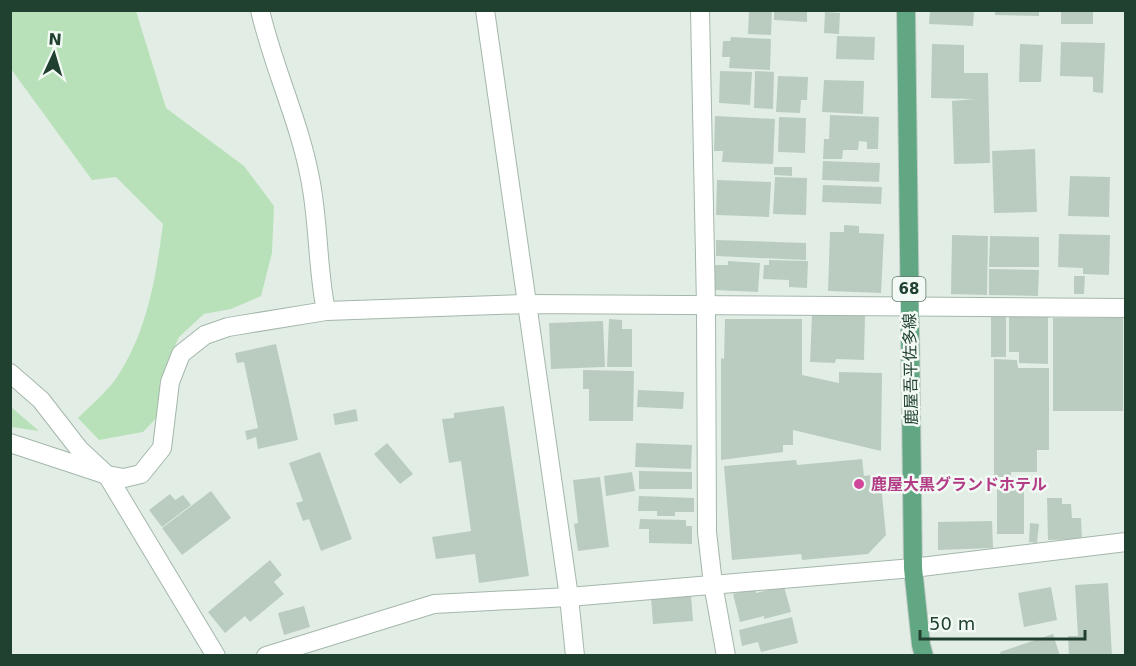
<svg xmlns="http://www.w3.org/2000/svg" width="1136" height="666" viewBox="0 0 1136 666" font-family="'DejaVu Sans','Noto Sans JP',sans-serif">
<rect width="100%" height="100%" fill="#e2eee5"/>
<g fill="#b9e1b9">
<path d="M10,11H136L166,108L244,166L274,206L272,253L261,296L231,309L204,314L179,337L164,370L161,413L143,432L99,440L78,418C92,404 109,390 119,374C148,328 156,276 163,224L116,177L92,180L11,69Z"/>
<polygon points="10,407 11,407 39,431 11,427"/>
</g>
<g fill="#baccc0">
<polygon points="749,10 772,10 771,35 748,34"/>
<polygon points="774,10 807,10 807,22 774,20"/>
<polygon points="930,10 974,10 973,26 929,24"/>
<polygon points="995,10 1039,10 1039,16 995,15"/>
<rect x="1061" y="10" width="32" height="14"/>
<polygon points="825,12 840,13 839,34 824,33"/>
<polygon points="837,36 875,37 874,60 836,59"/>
<polygon points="731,37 771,39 770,70 729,68 730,57 722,57 723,41 730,41"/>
<polygon points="1061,42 1105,43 1103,93 1093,92 1093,77 1060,76"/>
<polygon points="932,44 964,45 964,73 988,73 990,163 954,164 952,101 974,99 931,98"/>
<polygon points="1020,44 1043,45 1041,82 1019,82"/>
<polygon points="720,71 752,72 750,105 719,103"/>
<polygon points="755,71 774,72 773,109 754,108"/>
<polygon points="778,76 808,77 807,100 801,100 800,113 776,112"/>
<polygon points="824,80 864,81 863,114 822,112"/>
<polygon points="830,115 879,117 878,149 867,149 867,142 859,141 858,150 843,150 842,159 823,159 824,139 829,139"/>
<polygon points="715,116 775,119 773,164 722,162 723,151 714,151"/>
<polygon points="779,117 806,118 805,153 778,152"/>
<polygon points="1035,149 1037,212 994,213 992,151"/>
<polygon points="823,161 880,163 879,182 822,180"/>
<polygon points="774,167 792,167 792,176 774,175"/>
<polygon points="1070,176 1110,177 1109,217 1068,216"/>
<polygon points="775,177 807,178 806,215 773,214"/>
<polygon points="717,180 771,182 769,217 716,215"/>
<polygon points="823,185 882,187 881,204 822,202"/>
<polygon points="844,225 859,226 859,233 884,234 881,293 828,291 830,232 844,232"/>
<polygon points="1059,234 1110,235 1109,275 1083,274 1083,268 1058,267"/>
<polygon points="952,235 988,236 987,295 951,294"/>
<polygon points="990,236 1039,237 1039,267 989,267"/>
<polygon points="716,240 806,243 806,260 716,256"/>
<polygon points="769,260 808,261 807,288 789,287 789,280 763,279 764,265 769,265"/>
<polygon points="728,261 760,263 758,292 715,290 715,265 728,265"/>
<polygon points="989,269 1039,270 1038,296 989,295"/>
<polygon points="1074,276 1085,276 1084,294 1074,294"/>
<polygon points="812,314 865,316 864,360 836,359 835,363 810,362"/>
<polygon points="1009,316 1048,316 1048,364 1019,363 1019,352 1009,352"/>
<rect x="991" y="317" width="15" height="40"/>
<rect x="1053" y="318" width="70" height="93"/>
<polygon points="609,319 622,320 622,329 632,329 632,367 607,367"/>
<polygon points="725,319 802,319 802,375 839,383 839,372 882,373 881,451 793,430 793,445 783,445 783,452 721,460 721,358 724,359"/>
<polygon points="603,321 605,367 551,369 549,323"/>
<polygon points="276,344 298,440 258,449 256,437 247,440 245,431 258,428 244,362 237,363 235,353"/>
<polygon points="994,359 1017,360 1018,368 1049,368 1049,450 1037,450 1037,472 1011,472 1011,477 994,477"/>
<polygon points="583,370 634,371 633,421 589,421 589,389 583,389"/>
<polygon points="638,390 684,392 683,409 637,407"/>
<polygon points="504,406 529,576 479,583 475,554 436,559 432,537 471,531 461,461 449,463 442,419 454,418 454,413"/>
<polygon points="356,409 358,421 335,425 333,414"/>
<polygon points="387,443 413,474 400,484 374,454"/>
<polygon points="636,443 692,445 691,469 635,467"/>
<polygon points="320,452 352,539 321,551 309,519 303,521 296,503 303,501 289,463"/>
<polygon points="862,459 864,476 880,474 886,535 868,554 802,560 801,554 732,560 724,466 796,460 797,465"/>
<polygon points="639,471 692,472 692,489 639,489"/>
<polygon points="632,472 635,491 606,496 604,476"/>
<polygon points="600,477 609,547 578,551 574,524 578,523 573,480"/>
<rect x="997" y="489" width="27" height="45"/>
<polygon points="211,491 231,518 182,555 162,528"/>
<polygon points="170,494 175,500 183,495 191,505 162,527 149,510"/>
<polygon points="639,496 694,498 694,512 675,512 675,516 657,516 657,511 638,511"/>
<polygon points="1047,498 1062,498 1062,504 1071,504 1072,518 1081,518 1082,539 1048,540"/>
<polygon points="640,519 686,520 686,526 692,526 692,544 649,543 649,529 639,529"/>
<polygon points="992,521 993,548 938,550 938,522"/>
<polygon points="1030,523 1039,524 1037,543 1029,542"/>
<polygon points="270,560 282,575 274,582 284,594 250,622 245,616 225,633 208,612"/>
<polygon points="1108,583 1112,656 1069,656 1068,636 1078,636 1075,585"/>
<polygon points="784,586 791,612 764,619 764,616 740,622 733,594 755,588 756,593"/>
<polygon points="1051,587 1057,620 1024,627 1018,593"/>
<polygon points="691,595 693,621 653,624 651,598"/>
<polygon points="304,606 310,627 284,635 278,613"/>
<polygon points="792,617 798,643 761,652 758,642 742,646 739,630"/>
<polygon points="1053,634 1060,656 1001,656 1000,652"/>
</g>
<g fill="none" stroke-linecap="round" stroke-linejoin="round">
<g stroke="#a4b7ab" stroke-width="20">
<g id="minor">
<path d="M260,10C273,67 299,120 310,178C319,222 317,267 326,311"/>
<polyline points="485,10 569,597 575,656"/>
<polyline points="700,10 706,306 707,532 713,584 726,656"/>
<polyline points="10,373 41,400 79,449 107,475 216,656"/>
<polyline points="10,443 107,475 124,478 141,474 162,448 170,382 181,354 205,335 228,327 326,311 526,304 1126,308"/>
<polyline points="266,656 434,604 569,597 913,568 1126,542"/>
</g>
</g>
<g stroke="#c1cac5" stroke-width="20">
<polyline id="major" points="906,10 913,568 921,645 924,656"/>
</g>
<use href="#minor" stroke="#fff" stroke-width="18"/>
<use href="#major" stroke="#62a784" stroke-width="18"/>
</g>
<circle fill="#d1479c" stroke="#f3faf5" stroke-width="2" cx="859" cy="484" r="6"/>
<g text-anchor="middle" stroke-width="5" stroke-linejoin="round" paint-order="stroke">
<rect fill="#f3faf5" stroke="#5f786a" stroke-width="1.5" x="892.5" y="277" width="33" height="24" rx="4.5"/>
<g font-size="15" font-weight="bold" fill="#20412f">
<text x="909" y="294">68</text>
</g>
<g font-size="16" fill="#20412f" stroke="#f3faf5">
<text transform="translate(910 369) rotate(-91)" y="6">鹿屋吾平佐多線</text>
</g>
<g font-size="16" font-weight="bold" fill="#b23c85" stroke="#f3faf5" text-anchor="start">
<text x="871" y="490">鹿屋大黒グランドホテル</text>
</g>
</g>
<rect width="1136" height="666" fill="none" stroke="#20412f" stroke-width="24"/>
<g transform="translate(54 54) rotate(4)" stroke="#f3faf5" stroke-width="4.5" paint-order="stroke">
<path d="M0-4.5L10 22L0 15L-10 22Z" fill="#20412f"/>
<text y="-9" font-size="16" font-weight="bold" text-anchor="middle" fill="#20412f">N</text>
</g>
<path d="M920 630v9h165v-9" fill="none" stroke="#20412f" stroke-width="3"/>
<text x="929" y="630" font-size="18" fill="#20412f" stroke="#f3faf5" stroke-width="4.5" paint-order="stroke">50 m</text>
</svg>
